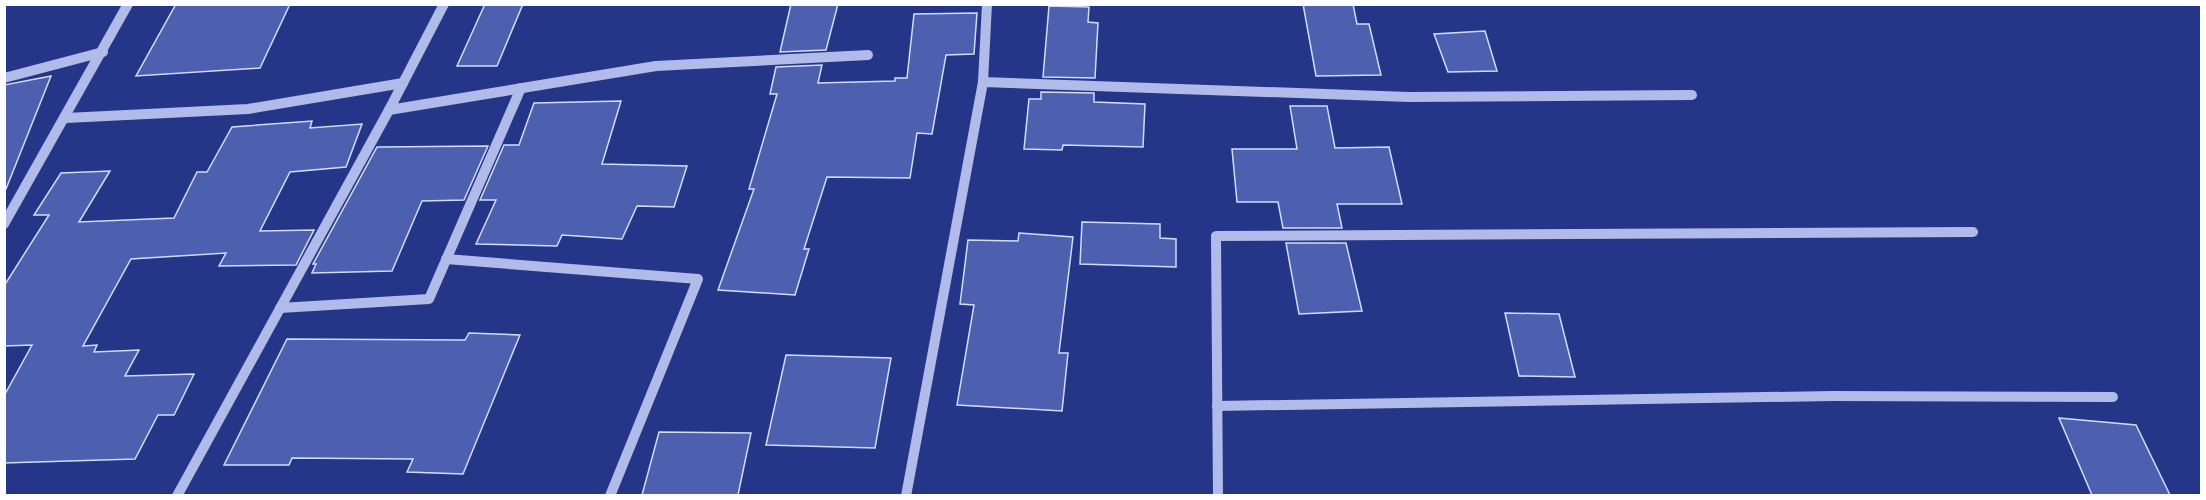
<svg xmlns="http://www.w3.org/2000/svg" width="2206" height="500" viewBox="0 0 2206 500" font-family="'Source Sans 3',sans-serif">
<rect width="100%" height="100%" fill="#253688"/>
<g fill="#4d60af" stroke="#d4dbf7" stroke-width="1.5">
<polygon points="176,4 290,4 260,68 136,76"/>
<polygon points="485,4 523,4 497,66 457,66"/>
<polygon points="791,4 838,4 826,50 780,52"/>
<polygon points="1303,4 1353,4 1357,24 1369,24 1381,75 1316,76"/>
<polygon points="1049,6 1089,7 1088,22 1098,23 1095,78 1043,77"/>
<polygon points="977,13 974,54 946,55 932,134 917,133 910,178 827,177 804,249 809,249 795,295 718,290 754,189 749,189 777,94 770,94 776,67 822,65 818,83 895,81 895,78 907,78 914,14"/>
<polygon points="1485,31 1497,71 1448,72 1434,34"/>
<polygon points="51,76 6,189 4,189 4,85"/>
<polygon points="1041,92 1094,93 1094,102 1145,104 1143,147 1063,145 1062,150 1024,149 1029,99 1041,99"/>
<polygon points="621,101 602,164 687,166 674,207 637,206 622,239 562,235 557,246 476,244 496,200 480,200 504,145 519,145 534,103"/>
<polygon points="1290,106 1327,106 1335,148 1389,147 1402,204 1337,204 1342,228 1283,228 1278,202 1237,202 1232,149 1297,149"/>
<polygon points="312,121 310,128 362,124 346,167 290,172 260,231 314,230 296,265 219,266 226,253 131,259 83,346 97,345 94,352 139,350 125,376 194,374 174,415 158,415 135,459 4,463 4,396 32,345 4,346 4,286 49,215 34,215 61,173 110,171 79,222 174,218 197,172 207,172 232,127"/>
<polygon points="488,146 464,200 422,201 392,271 312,273 316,264 313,264 377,147"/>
<polygon points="1082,222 1160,224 1160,238 1176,239 1176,267 1080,264"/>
<polygon points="1019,233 1073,237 1059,353 1068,353 1062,411 957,405 974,305 960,304 968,240 1018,241"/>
<polygon points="1286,243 1346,243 1362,311 1299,314"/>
<polygon points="1505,313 1559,314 1575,377 1519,376"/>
<polygon points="469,333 520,335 463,474 407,472 413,459 292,458 289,465 224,465 287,339 465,340"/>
<polygon points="786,355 891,358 875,448 766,445"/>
<polygon points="2059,418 2136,425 2170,495 2092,495"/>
<polygon points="659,432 751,433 738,495 642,495"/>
</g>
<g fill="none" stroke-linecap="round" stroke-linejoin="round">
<g stroke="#b0bbe9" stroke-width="10">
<polyline points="4,78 103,52"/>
<polyline points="983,82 987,4"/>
<polyline points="389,110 656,66 868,55"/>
<polyline points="66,118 248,109 403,83"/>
<polyline points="4,224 128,4"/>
<polyline points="446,259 698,279 610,496"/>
<polyline points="280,308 429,299 521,88"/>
<polyline points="1217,406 1832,396 2113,397"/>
<polyline points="177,496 389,110 444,4"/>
<polyline points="906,496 983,82 1409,97 1692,95"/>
<polyline points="1218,496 1216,236 1973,232"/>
</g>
</g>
<rect width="2206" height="500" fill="none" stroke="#ffffff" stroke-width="12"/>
</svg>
